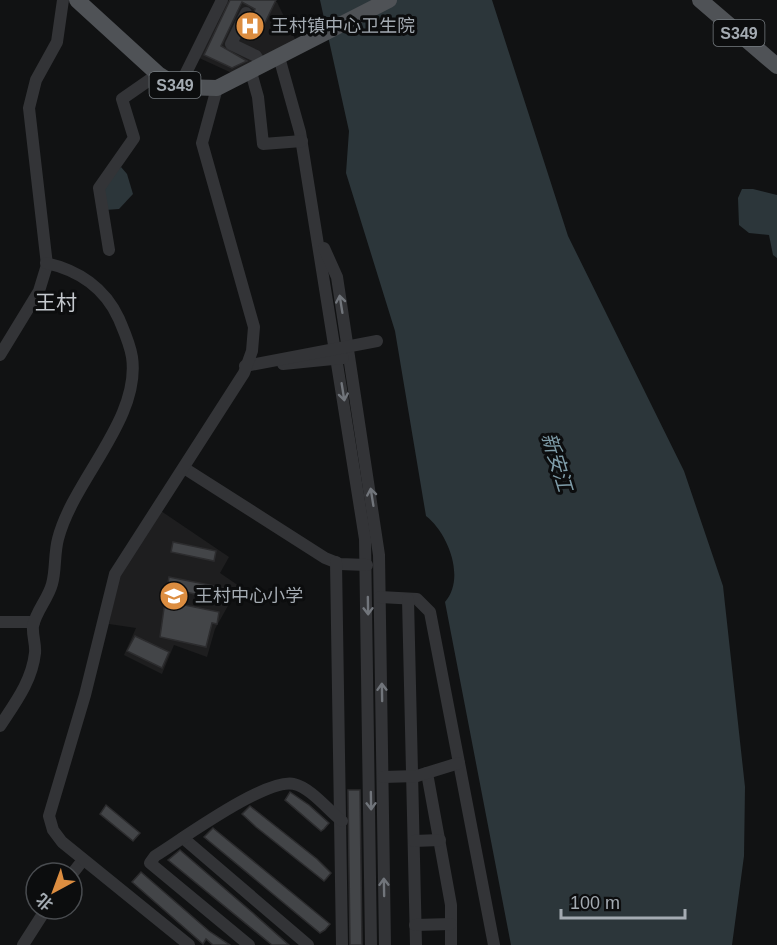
<svg xmlns="http://www.w3.org/2000/svg" width="777" height="945" viewBox="0 0 777 945" font-family="Arial,'Noto Sans SC',sans-serif">
<rect width="100%" height="100%" fill="#111213"/>
<g fill="#1e1e1f">
<polygon points="224,0 277,2 296,41 234,74 197,57"/>
<polygon points="161,511 229,557 220,573 239,586 215,629 207,657 174,645 162,674 124,655 136,628 109,624 118,575"/>
</g>
<g fill="#2c363a">
<path d="M320,0H492L568,236L684,471L723,586L745,787L744,856L732,945H511L445,602C466,578 448,533 426,516L395,331L346,173L349,131Z"/>
<polygon points="121,167 127,174 133,194 119,209 105,210 104,186"/>
<polygon points="742,189 753,189 777,195 777,258 773,255 769,235 749,233 739,225 738,198"/>
</g>
<g fill="#434548" stroke="#2c2c2e" stroke-width="1.5">
<polygon points="230,0 276,0 262,29 250,23 255,9 242,2 221,46 247,61 232,68 204,55"/>
<polygon points="173,542 216,551 214,561 171,552"/>
<polygon points="169,577 230,589 227,601 167,588"/>
<polygon points="165,601 219,612 217,624 212,623 206,647 160,637"/>
<polygon points="135,636 169,652 162,668 127,651"/>
<polygon points="348,790 360,790 362,945 350,945"/>
<polygon points="290,792 309,805 329,823 324,829 321,831 285,800"/>
<polygon points="106,805 140,833 133,841 100,814"/>
<polygon points="250,806 317,859 331,873 326,879 324,881 256,827 242,814"/>
<polygon points="213,828 330,924 325,930 320,933 204,837"/>
<polygon points="180,850 253,913 289,945 272,945 168,860"/>
<polygon points="141,872 209,931 230,945 213,945 206,939 203,944 132,882"/>
</g>
<g fill="none" stroke-linecap="round" stroke-linejoin="round">
<g stroke="#333437" stroke-width="12">
<polyline points="246,13 231,44 256,56 262,66"/>
<polyline points="279,57 300,132 365,539 371,945"/>
<polyline points="251,72 258,97 263,144 302,141"/>
<polyline points="179,87 222,0"/>
<polyline points="324,248 337,277 379,555 385,945"/>
<polyline points="109,250 99,188 134,138 122,99 158,74"/>
<polyline points="0,355 39,291 47,265 29,108 36,80 57,42 63,0"/>
<polyline points="283,364 343,358"/>
<polyline points="245,366 377,341"/>
<polyline points="184,468 325,558 340,564 367,565"/>
<polyline points="336,562 342,945"/>
<polyline points="380,597 417,599 430,612 494,945"/>
<polyline points="408,599 416,945"/>
<polyline points="0,622 34,622"/>
<path d="M0,726C15,703 32,681 35,653C36,644 32,635 33,626C36,611 48,599 52,584C56,570 54,554 58,539C73,480 141,419 132,357C130,344 124,331 119,319C105,288 78,270 46,263"/>
<polyline points="427,773 451,905 451,945"/>
<polyline points="383,777 417,776 459,763"/>
<polyline points="183,838 308,945"/>
<polyline points="414,841 440,840"/>
<polyline points="72,874 83,860"/>
<polyline points="415,925 451,924"/>
<polyline points="23,945 46,909"/>
<polyline points="189,945 62,842 53,830 49,816 85,695 115,574 244,373 252,351 254,327 202,143 217,88"/>
<path d="M249,945L150,863L155,856C181,840 267,777 294,784C311,788 328,810 342,821"/>
</g>
<g stroke="#4f5256" stroke-width="16">
<polyline points="77,0 158,74 179,87 217,88 389,0"/>
<polyline points="700,0 777,66"/>
</g>
</g>
<defs><path id="oneway-shaft" d="M-6 0H5M1.5-3L5.5 0L1.5 3" fill="none" stroke-width="1.6" stroke-linecap="round" stroke-linejoin="round" transform="scale(1.5)"/></defs>
<g stroke="#71757b">
<use href="#oneway-shaft" transform="translate(341 304) rotate(-99)"/>
<use href="#oneway-shaft" transform="translate(343 392) rotate(81)"/>
<use href="#oneway-shaft" transform="translate(372 497) rotate(-99)"/>
<use href="#oneway-shaft" transform="translate(368 606) rotate(89)"/>
<use href="#oneway-shaft" transform="translate(382 692) rotate(-91)"/>
<use href="#oneway-shaft" transform="translate(371 801) rotate(89)"/>
<use href="#oneway-shaft" transform="translate(384 887) rotate(-91)"/>
</g>
<defs>
<g id="hospital-disc" transform="scale(1.5)"><circle r="9.5" fill="#dc8d40" stroke="#0c0d0e"/><path d="M-5-5h3v3.5h4V-5h3V5h-3V1.5h-4V5h-3Z" fill="#fff"/></g>
<g id="school-disc" transform="scale(1.5)"><circle r="9.5" fill="#dc8d40" stroke="#0c0d0e"/><path d="M0-5L7-2L0 1L-7-2ZM-4 1L0 2.5L4 1V4Q0 6-4 4Z" fill="#fff"/></g>
</defs>
<g fill-rule="evenodd">
<use href="#hospital-disc" x="250" y="26"/>
<use href="#school-disc" x="174" y="596"/>
</g>
<g text-anchor="middle" stroke-width="6" stroke-linejoin="round" paint-order="stroke">
<g fill="#0c0d0e" stroke="#767c81" stroke-width="1.5">
<rect x="713.5" y="20" width="51" height="26" rx="4.5"/>
<rect x="149.5" y="72" width="51" height="26" rx="4.5"/>
</g>
<g font-size="16" font-weight="bold" fill="#a4abb2">
<text x="739" y="39">S349</text>
<text x="175" y="91">S349</text>
</g>
<g font-size="18" fill="#a4abb2" stroke="#0c0d0e" text-anchor="start">
<text x="271" y="32">王村镇中心卫生院</text>
<text x="195" y="602">王村中心小学</text>
</g>
<g font-size="20" font-style="italic" fill="#7f9da9" stroke="#0c0d0e">
<text transform="translate(557 462) rotate(73)" y="7">新安江</text>
</g>
<g font-size="21" fill="#c5c9ce" stroke="#0c0d0e">
<text x="56" y="310">王村</text>
</g>
</g>
<g transform="translate(54 891) rotate(221)"><circle r="28" fill="#0c0d0e" stroke="#494c50" stroke-width="1.5"/>
<path d="M0-4.5L10 22L0 15L-10 22Z" fill="#dc8d40"/>
<text y="-9" font-size="16" font-weight="bold" text-anchor="middle" fill="#a4abb2">北</text>
</g>
<path d="M561 909v9h124v-9" fill="none" stroke="#a4abb2" stroke-width="3"/>
<text x="570" y="909" font-size="18" fill="#a4abb2" stroke="#0c0d0e" stroke-width="4.5" paint-order="stroke">100 m</text>
</svg>
